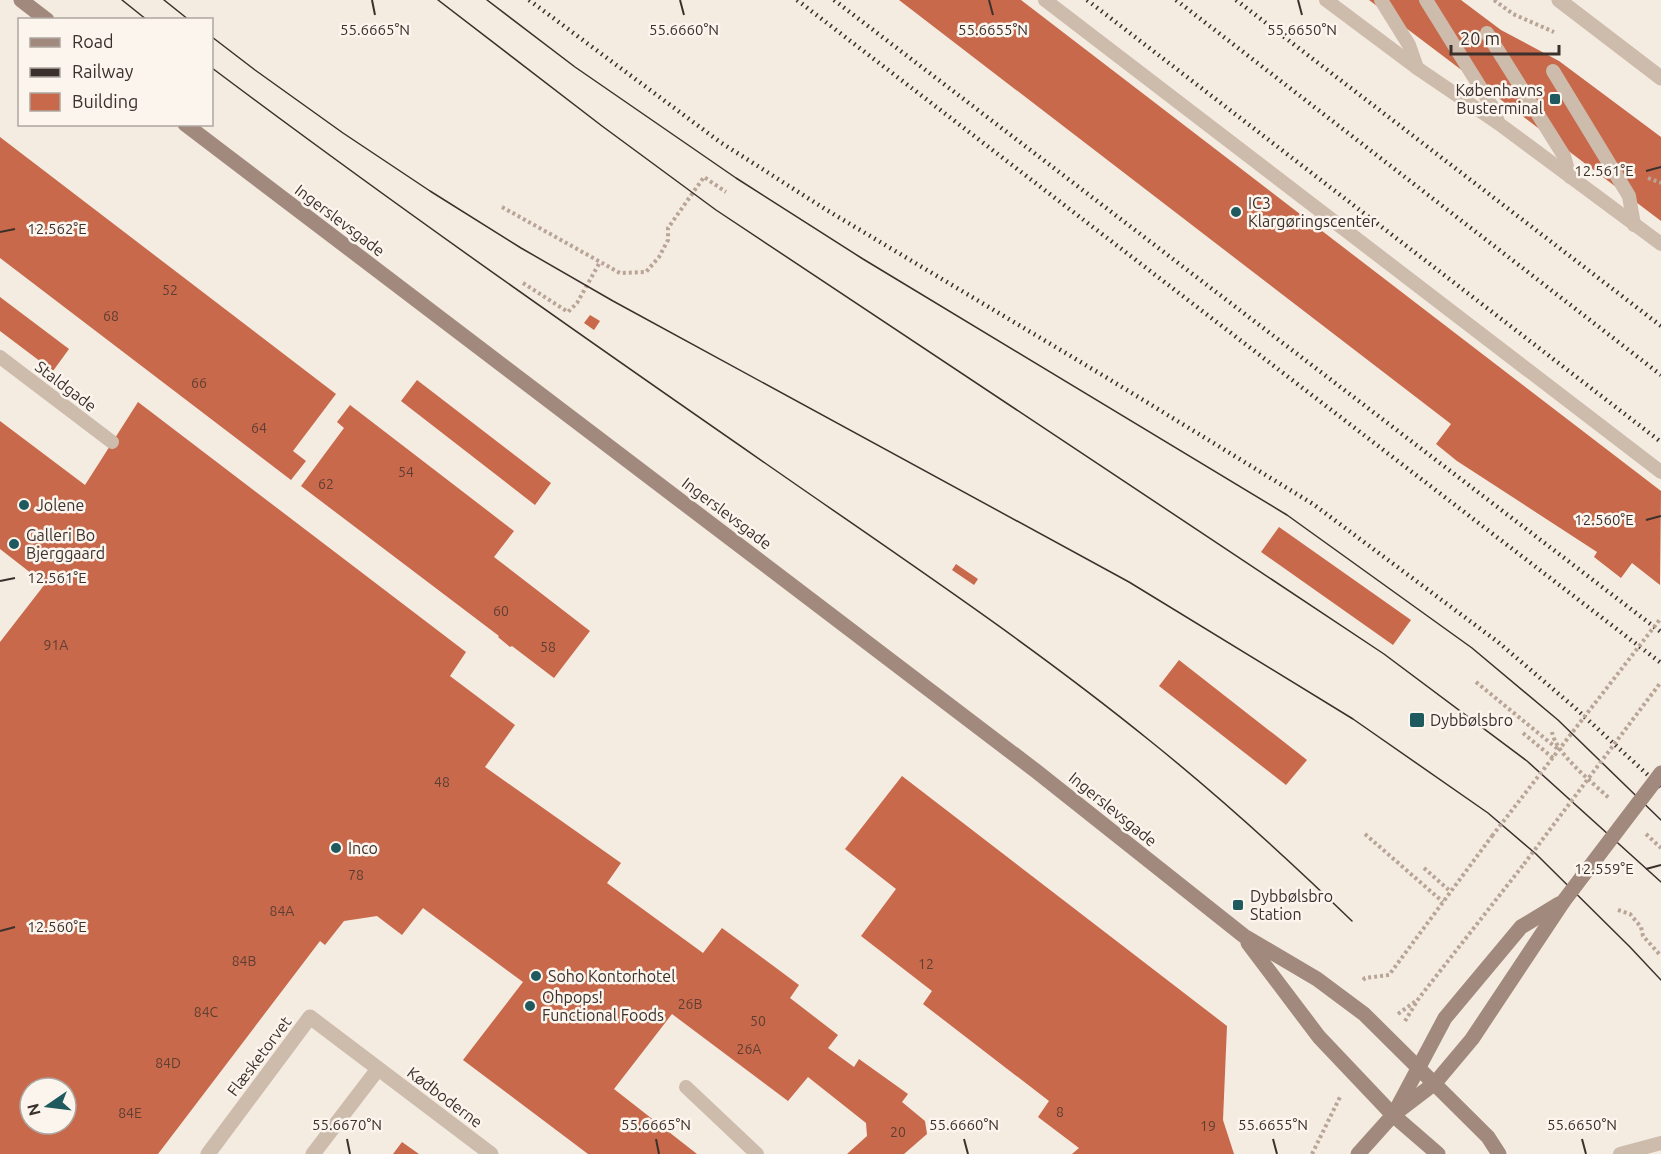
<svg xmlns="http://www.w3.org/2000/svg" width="1661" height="1154" viewBox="0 0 1661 1154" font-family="Ubuntu,sans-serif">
<rect width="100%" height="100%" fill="#f4ebe1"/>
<g fill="#c8694b" fill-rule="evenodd">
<polygon points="899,0 1021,0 1661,491 1660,585 1632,563 1621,578 1594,557 1597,552 1457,461 1436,444 1451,424"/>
<polygon points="1369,0 1461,0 1501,30 1559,61 1661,137 1661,221"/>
<polygon points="0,137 336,394 293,451 306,461 291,480 0,258"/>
<polygon points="0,297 69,349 53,371 0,331"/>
<polygon points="590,315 600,321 594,330 584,323"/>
<polygon points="417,380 551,483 535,505 401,401"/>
<path d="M138,402L466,652L450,676L515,725L485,767L621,863L607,883L703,953L722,928L799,985L790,998L838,1035L828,1048L854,1067L859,1059L908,1094L902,1102L925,1121L927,1134L904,1154H847L867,1136L866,1123L808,1077L788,1101L672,1014L614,1089L697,1154H588L463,1060L523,982L423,908L402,935L377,916L344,921L325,945L320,941L158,1154H0V642L45,584L0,549V421L85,485ZM30,1088H66V1124H30Z"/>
<polygon points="350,405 514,531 494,557 590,631 554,678 512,646 510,647 498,637 499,636 301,486 344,428 337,422"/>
<polygon points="1279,527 1411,620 1393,645 1261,552"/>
<polygon points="956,564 978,579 974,585 952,570"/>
<polygon points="1179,660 1307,760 1286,785 1159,686"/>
<polygon points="902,776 1227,1026 1223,1120 1234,1154 1072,1154 1079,1148 1038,1117 1049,1101 923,1004 932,991 861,936 896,889 845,849"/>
<polygon points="402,1142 419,1154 393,1154"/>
</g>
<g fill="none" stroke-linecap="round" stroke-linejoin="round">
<g stroke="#b9a596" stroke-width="4" stroke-dasharray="3 3" stroke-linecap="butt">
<polyline points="1494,0 1513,14 1554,32"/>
<polyline points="1648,178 1661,183"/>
<polyline points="502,207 620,273 646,272 659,257 668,240 668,228 704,177 726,192"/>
<polyline points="523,283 568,312 577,303 600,262"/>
<polyline points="1476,682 1559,750"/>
<path d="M1552,732C1556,754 1592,782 1609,798"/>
<polyline points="1523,733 1553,758"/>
<polyline points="1365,834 1443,902"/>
<polyline points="1646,834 1661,848"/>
<polyline points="1424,868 1450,891"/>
<polyline points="1618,910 1630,914 1641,927 1643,936 1661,956"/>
<polyline points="1363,980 1365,978 1389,975 1492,836"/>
<polyline points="1398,1014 1416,1001"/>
<polyline points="1405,1021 1419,998 1524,864"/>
<polyline points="1312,1154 1340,1097"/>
</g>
<g stroke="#cdbbac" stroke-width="14">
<polyline points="1045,0 1661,472"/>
<polyline points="1326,0 1417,68 1498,123 1661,244"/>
<polyline points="1381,0 1409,45 1417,68"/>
<polyline points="1426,0 1495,111 1498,123"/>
<polyline points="1487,33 1564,156 1570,177"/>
<polyline points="1553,71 1629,196 1634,225"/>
<polyline points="0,357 112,442"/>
<polyline points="686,1087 757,1154"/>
<polyline points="1620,1154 1661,1143"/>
</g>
<g stroke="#cdbbac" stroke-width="15">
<polyline points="1559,0 1661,78"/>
<polyline points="208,1154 310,1017 491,1154"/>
<polyline points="313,1154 378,1069"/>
</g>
<g stroke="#a18a7d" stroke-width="15">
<polyline points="21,0 47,20"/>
<polyline points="185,124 1036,771 1244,936 1317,979 1364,1014 1488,1137 1499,1154"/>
<polyline points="1248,943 1319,1037 1393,1115 1438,1154"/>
<polyline points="1396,1110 1445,1018 1521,927 1559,904"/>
<polyline points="1358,1154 1393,1115 1435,1083 1472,1039 1563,902"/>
</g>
<g stroke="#3b302b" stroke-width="1.5">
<polyline points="122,0 147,20"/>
<polyline points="164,0 189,20"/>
<polyline points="438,0 602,126 716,210 1384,654 1527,761 1661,882"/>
<polyline points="487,0 575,67 736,178 863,259 1287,515 1472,648 1558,720 1661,820"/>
<polyline points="212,37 255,70 343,133 430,191 521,248 613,301 1129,582 1353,719 1488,813 1536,854 1630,947 1661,980"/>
<path d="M212,68C393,204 579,334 765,463C894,553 1027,641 1149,740C1220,797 1287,858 1352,921"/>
</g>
<g stroke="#3b302b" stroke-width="4.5" stroke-dasharray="1.5 4.5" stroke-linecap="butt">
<polyline points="529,0 720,142 825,209 1104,376 1313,504 1498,642 1574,707 1661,787"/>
<polyline points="797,0 1661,663"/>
<polyline points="834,0 1661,632"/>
<polyline points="1087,0 1661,442"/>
<polyline points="1176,0 1661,375"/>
<polyline points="1236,0 1661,326"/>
</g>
<g stroke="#b9a596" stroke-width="4" stroke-dasharray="3 3" stroke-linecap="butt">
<polyline points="1492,836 1661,618"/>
<polyline points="1524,864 1661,682"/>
</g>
<polyline stroke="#a18a7d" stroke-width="15" points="1563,902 1661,773"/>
</g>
<path fill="none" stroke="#3b302b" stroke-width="2" d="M372,0L375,15M680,0L684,15M989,0L993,15M1298,0L1302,15M1646,171L1661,167M0,232L15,229M1646,520L1661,516M0,581L15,578M1646,869L1661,865M0,931L15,927M347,1139L350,1154M656,1139L659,1154M964,1139L968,1154M1273,1139L1277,1154M1582,1139L1586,1154"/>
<g fill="#1f5a5e" stroke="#fbf5ee" stroke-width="2">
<rect x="1549" y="93" width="12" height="12" rx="3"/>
<circle cx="1236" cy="212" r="6"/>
<circle cx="24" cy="505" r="6"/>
<circle cx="14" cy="544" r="6"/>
<rect x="1409" y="712" width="16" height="16" rx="3"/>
<circle cx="336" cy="848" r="6"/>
<rect x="1232" y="899" width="12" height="12" rx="3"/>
<circle cx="536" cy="976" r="6"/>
<circle cx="530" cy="1006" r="6"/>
</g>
<g text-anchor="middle" stroke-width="5" stroke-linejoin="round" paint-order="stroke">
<g font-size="14" fill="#5e3e33">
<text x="170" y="295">52</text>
<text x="111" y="321">68</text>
<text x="199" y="388">66</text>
<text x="259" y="433">64</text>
<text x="406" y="477">54</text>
<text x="326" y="489">62</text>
<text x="501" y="616">60</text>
<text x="56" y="650">91A</text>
<text x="548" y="652">58</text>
<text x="442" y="787">48</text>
<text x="356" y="880">78</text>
<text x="282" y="916">84A</text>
<text x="244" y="966">84B</text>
<text x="926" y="969">12</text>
<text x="690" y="1009">26B</text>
<text x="206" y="1017">84C</text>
<text x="758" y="1026">50</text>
<text x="749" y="1054">26A</text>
<text x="168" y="1068">84D</text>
<text x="1060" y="1117">8</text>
<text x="130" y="1118">84E</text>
<text x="1208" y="1131">19</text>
<text x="898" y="1137">20</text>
</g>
<g font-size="16" fill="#3b302b" stroke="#fbf5ee" text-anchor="start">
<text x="1543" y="96" text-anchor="end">Københavns<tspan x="1543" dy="18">Busterminal</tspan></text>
<text x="1248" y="209">IC3<tspan x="1248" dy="18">Klargøringscenter</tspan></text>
<text x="36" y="511">Jolene</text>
<text x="26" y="541">Galleri Bo<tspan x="26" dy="18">Bjerggaard</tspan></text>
<text x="1430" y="726">Dybbølsbro</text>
<text x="348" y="854">Inco</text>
<text x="1250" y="902">Dybbølsbro<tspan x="1250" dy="18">Station</tspan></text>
<text x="548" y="982">Soho Kontorhotel</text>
<text x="542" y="1003">Ohpops!<tspan x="542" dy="18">Functional Foods</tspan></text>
</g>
<g font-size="16" fill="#3b302b" stroke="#fbf5ee">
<text transform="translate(340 220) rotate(37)" y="6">Ingerslevsgade</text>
<text transform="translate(66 386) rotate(37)" y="6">Staldgade</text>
<text transform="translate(727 513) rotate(37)" y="6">Ingerslevsgade</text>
<text transform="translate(1113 809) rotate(39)" y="6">Ingerslevsgade</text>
<text transform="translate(259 1056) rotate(-53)" y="6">Flæsketorvet</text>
<text transform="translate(445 1097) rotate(37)" y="6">Kødboderne</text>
</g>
</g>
<g font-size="15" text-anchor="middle" fill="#3b302b" stroke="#fbf5ee" stroke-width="5" stroke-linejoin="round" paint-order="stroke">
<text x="993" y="35">55.6655°N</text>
<text x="375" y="35">55.6665°N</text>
<text x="684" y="35">55.6660°N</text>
<text x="1302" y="35">55.6650°N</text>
<text x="1604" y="176">12.561°E</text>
<text x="57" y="234">12.562°E</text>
<text x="1604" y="525">12.560°E</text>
<text x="57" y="583">12.561°E</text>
<text x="1604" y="874">12.559°E</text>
<text x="57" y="932">12.560°E</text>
<text x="347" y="1130">55.6670°N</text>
<text x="656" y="1130">55.6665°N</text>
<text x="964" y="1130">55.6660°N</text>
<text x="1273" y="1130">55.6655°N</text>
<text x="1582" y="1130">55.6650°N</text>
</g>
<rect x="18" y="18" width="195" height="108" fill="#fbf5ee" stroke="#aea6a0" stroke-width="1.5"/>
<rect x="30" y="38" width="30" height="9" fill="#a18a7d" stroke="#aea6a0" stroke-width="1.5"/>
<text x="72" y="48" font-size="18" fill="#3b302b">Road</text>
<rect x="30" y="68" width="30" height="9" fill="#3b302b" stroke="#aea6a0" stroke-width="1.5"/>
<text x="72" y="78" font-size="18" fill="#3b302b">Railway</text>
<rect x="30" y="93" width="30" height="18" fill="#c8694b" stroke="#aea6a0" stroke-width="1.5"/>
<text x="72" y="108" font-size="18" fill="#3b302b">Building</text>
<g transform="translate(48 1106) rotate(256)"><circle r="28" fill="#fbf5ee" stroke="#aea6a0" stroke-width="1.5"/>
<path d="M0-4.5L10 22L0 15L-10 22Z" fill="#1f5a5e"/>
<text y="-9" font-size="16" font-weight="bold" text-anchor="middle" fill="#3b302b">N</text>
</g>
<path d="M1451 45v9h108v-9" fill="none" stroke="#3b302b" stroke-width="3"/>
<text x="1460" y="45" font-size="18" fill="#3b302b" stroke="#fbf5ee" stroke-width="4.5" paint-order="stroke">20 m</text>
</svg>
